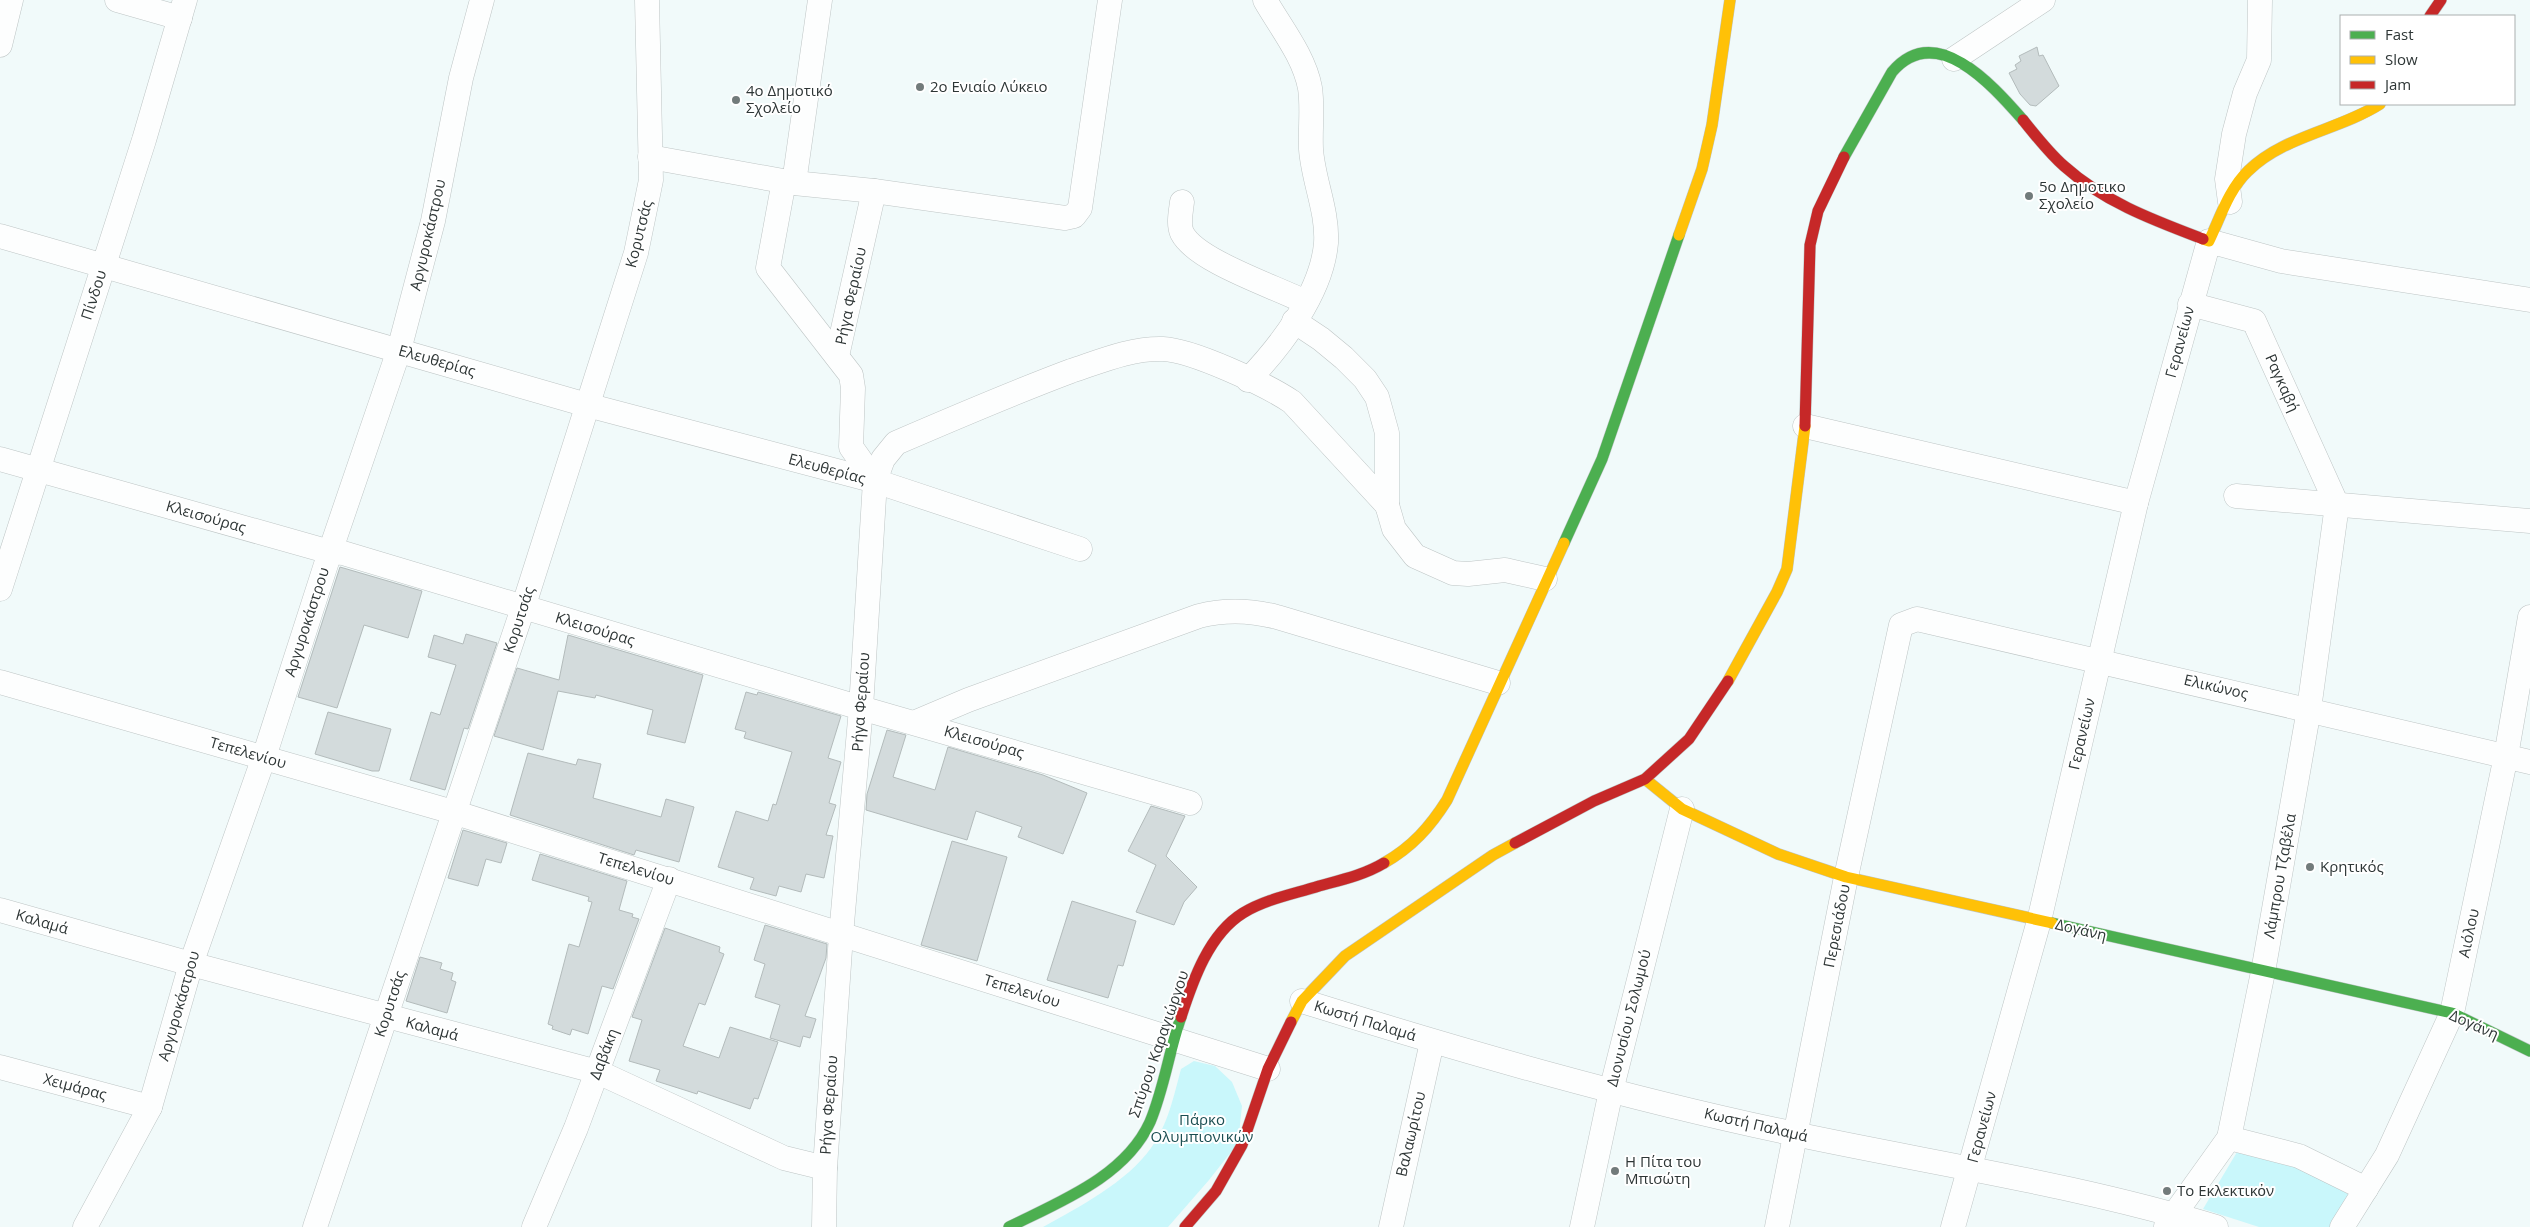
<svg xmlns="http://www.w3.org/2000/svg" width="2530" height="1227" viewBox="0 0 2530 1227" font-family="'Open Sans',sans-serif">
<rect width="100%" height="100%" fill="#f1fafa"/>
<g fill="#c9f7fb">
<path d="M1194,1061L1215,1066L1232,1082L1242,1106L1238,1143L1209,1180L1168,1227H1043C1079,1207 1127,1182 1151,1148C1168,1125 1174,1095 1181,1069Z"/>
<polygon points="2237,1152 2294,1166 2353,1196 2332,1227 2259,1227 2203,1209"/>
</g>
<g fill="#d3dbdc" stroke="#b3bbbb">
<polygon points="2037,47 2039,56 2043,55 2059,86 2036,106 2030,105 2020,94 2009,73 2017,69 2015,65 2021,61 2019,56"/>
<polygon points="340,567 422,591 408,638 364,625 337,708 298,697"/>
<polygon points="466,634 497,643 468,729 464,728 445,790 410,780 431,712 440,715 456,665 428,657 434,635 463,644"/>
<polygon points="568,635 703,675 685,743 647,734 653,710 596,695 595,698 558,691 543,750 494,736 517,668 559,680"/>
<polygon points="746,692 757,695 758,692 841,716 828,758 841,762 829,803 836,805 826,835 833,836 824,878 806,874 801,892 779,886 776,896 750,889 754,878 718,867 736,811 768,821 773,804 776,805 792,752 744,738 746,732 735,729"/>
<polygon points="328,712 391,729 379,771 372,771 315,754"/>
<polygon points="887,730 906,735 893,777 935,790 948,747 1043,775 1087,793 1063,854 1018,837 1022,827 976,811 967,840 866,810 867,794"/>
<polygon points="528,753 576,765 578,759 601,764 593,798 661,817 666,799 694,807 679,862 636,850 634,855 510,815"/>
<polygon points="1151,806 1185,816 1166,856 1197,887 1184,902 1174,925 1136,912 1156,865 1128,851"/>
<polygon points="463,830 507,843 501,863 486,859 478,886 448,878"/>
<polygon points="952,841 1007,857 977,961 921,945"/>
<polygon points="540,854 627,881 619,910 633,914 632,917 639,919 613,989 602,986 588,1034 572,1029 570,1035 552,1029 553,1026 548,1024 569,944 579,947 592,902 588,901 589,897 532,880"/>
<polygon points="1072,901 1136,921 1123,966 1118,965 1108,998 1047,980"/>
<polygon points="765,925 827,944 826,958 805,1016 816,1019 810,1038 803,1036 800,1047 770,1038 780,1005 755,997 765,964 754,960"/>
<polygon points="665,928 720,947 719,952 724,954 705,1005 699,1003 683,1046 719,1058 730,1027 778,1042 758,1099 754,1098 750,1109 698,1091 697,1094 656,1081 660,1070 629,1061 642,1020 632,1017"/>
<polygon points="420,957 442,963 440,969 453,973 451,980 456,982 447,1013 406,1001"/>
</g>
<g fill="none" stroke-linecap="round" stroke-linejoin="round">
<g stroke="#bec5c5" stroke-width="25">
<g id="street">
<polyline points="117,0 180,18"/>
<polyline points="0,45 11,0"/>
<polyline points="1954,59 2043,0"/>
<polyline points="650,157 794,183 874,191 1065,218 1074,216 1080,208 1110,0"/>
<polyline points="784,181 768,268 851,375 853,388 851,447 875,481 861,708 841,935 825,1168 824,1227"/>
<polyline points="794,183 820,0"/>
<path d="M1182,202C1181,211 1178,224 1182,233C1196,261 1276,287 1305,302"/>
<polyline points="2230,202 2227,179 2234,134 2245,93 2259,60 2260,0"/>
<polyline points="0,236 587,405 875,481"/>
<polyline points="2190,304 2254,321 2337,505"/>
<polyline points="1294,321 1321,339 1344,358 1365,379 1377,397 1387,433 1387,505 1394,529 1415,556 1453,573 1468,574 1505,570 1545,579"/>
<polyline points="837,356 874,191"/>
<path d="M1248,380C1281,346 1322,292 1326,243C1328,211 1313,180 1311,149C1310,128 1313,108 1310,88C1304,56 1281,28 1265,0"/>
<polyline points="1805,426 2136,503"/>
<polyline points="0,459 330,552 343,553 861,708 1190,803"/>
<polyline points="2236,496 2530,521"/>
<path d="M1080,549L875,481L883,459L896,443C954,418 1012,393 1071,371C1101,361 1131,348 1163,349C1192,350 1267,385 1292,402L1387,505"/>
<polyline points="0,589 144,140 185,0"/>
<polyline points="0,682 453,812 1268,1069"/>
<path d="M916,722L968,700L1199,616C1226,609 1250,610 1277,617L1498,683"/>
<polyline points="0,910 191,964 598,1072 784,1158 825,1168"/>
<path d="M1302,1001C1465,1052 1628,1099 1795,1134C1936,1164 2079,1185 2216,1227"/>
<polyline points="0,1067 150,1107"/>
<polyline points="2229,1138 2299,1156 2366,1189"/>
<polyline points="2166,1226 2229,1138 2263,972 2309,709 2337,505"/>
<polyline points="85,1227 150,1107 191,964 264,757 330,552 399,350 433,221 461,78 482,0"/>
<polyline points="315,1227 523,608 636,253 651,180 647,0"/>
<polyline points="534,1227 576,1128 669,879"/>
<polyline points="1391,1227 1432,1042"/>
<polyline points="1582,1227 1611,1091 1682,809"/>
<polyline points="1777,1227 1846,877 1901,625 1917,619 2530,762"/>
<polyline points="1953,1227 2039,921 2136,503 2209,241 2281,261 2530,300"/>
<polyline points="2342,1227 2387,1155 2452,1013 2506,756 2530,617"/>
</g>
</g>
<g stroke="#bec5c5" stroke-width="12">
<g id="fast">
<path d="M1844,157L1892,72C1936,20 1993,86 2023,120"/>
<polyline points="1564,543 1602,459 1679,235"/>
<polyline points="2052,923 2452,1013 2530,1051"/>
<path d="M1009,1227C1059,1202 1125,1177 1150,1122C1164,1089 1169,1051 1181,1017"/>
</g>
</g>
<g stroke="#bec5c5" stroke-width="12">
<g id="slow">
<polyline points="1679,235 1702,169 1712,125 1730,0"/>
<path d="M2203,239L2209,241C2220,218 2229,189 2248,171C2283,136 2339,130 2380,104"/>
<polyline points="1728,681 1777,592 1787,569 1805,426"/>
<polyline points="1645,779 1682,809 1778,854 1846,877 2052,923"/>
<path d="M1384,863C1412,847 1430,827 1447,800L1564,543"/>
<polyline points="1291,1022 1302,1001 1345,956 1493,855 1515,843"/>
</g>
</g>
<g stroke="#bec5c5" stroke-width="12">
<g id="jam">
<polyline points="2430,16 2441,0"/>
<path d="M2023,120C2036,136 2049,153 2064,166C2104,202 2153,220 2203,239"/>
<polyline points="1805,426 1810,245 1818,211 1844,157"/>
<polyline points="1515,843 1594,801 1645,779 1689,739 1728,681"/>
<path d="M1181,1017C1193,980 1209,934 1243,913C1266,899 1294,894 1319,886C1341,880 1364,875 1384,863"/>
<polyline points="1185,1227 1216,1191 1242,1145 1268,1069 1291,1022"/>
</g>
</g>
<use href="#street" stroke="#fdfefe" stroke-width="24"/>
<use href="#fast" stroke="#4caf50" stroke-width="11"/>
<use href="#slow" stroke="#ffc107" stroke-width="11"/>
<use href="#jam" stroke="#c62828" stroke-width="11"/>
</g>
<g fill="#727b7b" stroke="#fff" stroke-width="2">
<circle cx="920" cy="87" r="5"/>
<circle cx="736" cy="100" r="5"/>
<circle cx="2029" cy="196" r="5"/>
<circle cx="2310" cy="867" r="5"/>
<circle cx="1615" cy="1171" r="5"/>
<circle cx="2167" cy="1191" r="5"/>
</g>
<g text-anchor="middle" stroke-width="4" stroke-linejoin="round" paint-order="stroke">
<g font-size="15" fill="#2e3636" stroke="#fff" text-anchor="start">
<text x="930" y="92">2ο Ενιαίο Λύκειο</text>
<text x="746" y="96">4ο Δημοτικό<tspan x="746" dy="17">Σχολείο</tspan></text>
<text x="2039" y="192">5o Δημοτικο<tspan x="2039" dy="17">Σχολείο</tspan></text>
<text x="2320" y="872">Κρητικός</text>
<text x="1625" y="1167">Η Πίτα του<tspan x="1625" dy="17">Μπισώτη</tspan></text>
<text x="2177" y="1196">Το Εκλεκτικὀν</text>
</g>
<g font-size="15" fill="#2e3636" stroke="#fff">
<text transform="translate(639 234) rotate(-76)" y="5">Κορυτσάς</text>
<text transform="translate(428 235) rotate(-77)" y="5">Αργυροκάστρου</text>
<text transform="translate(94 295) rotate(-72)" y="5">Πίνδου</text>
<text transform="translate(851 296) rotate(-78)" y="5">Ρήγα Φεραίου</text>
<text transform="translate(2180 342) rotate(-75)" y="5">Γερανείων</text>
<text transform="translate(437 361) rotate(16)" y="5">Ελευθερίας</text>
<text transform="translate(2282 383) rotate(66)" y="5">Ραγκαβή</text>
<text transform="translate(827 469) rotate(15)" y="5">Ελευθερίας</text>
<text transform="translate(206 517) rotate(16)" y="5">Κλεισούρας</text>
<text transform="translate(519 620) rotate(-72)" y="5">Κορυτσάς</text>
<text transform="translate(307 622) rotate(-72)" y="5">Αργυροκάστρου</text>
<text transform="translate(595 629) rotate(17)" y="5">Κλεισούρας</text>
<text transform="translate(2216 687) rotate(13)" y="5">Ελικώνος</text>
<text transform="translate(861 702) rotate(-86)" y="5">Ρήγα Φεραίου</text>
<text transform="translate(2082 734) rotate(-77)" y="5">Γερανείων</text>
<text transform="translate(984 742) rotate(16)" y="5">Κλεισούρας</text>
<text transform="translate(248 753) rotate(16)" y="5">Τεπελενίου</text>
<text transform="translate(636 869) rotate(17)" y="5">Τεπελενίου</text>
<text transform="translate(2280 876) rotate(-80)" y="5">Λάμπρου Τζαβέλα</text>
<text transform="translate(42 922) rotate(16)" y="5">Καλαμά</text>
<text transform="translate(1837 926) rotate(-79)" y="5">Περεσιάδου</text>
<text transform="translate(2081 930) rotate(13)" y="5">Δογάνη</text>
<text transform="translate(2469 933) rotate(-78)" y="5">Αιόλου</text>
<text transform="translate(1022 991) rotate(17)" y="5">Τεπελενίου</text>
<text transform="translate(390 1004) rotate(-72)" y="5">Κορυτσάς</text>
<text transform="translate(179 1006) rotate(-74)" y="5">Αργυροκάστρου</text>
<text transform="translate(1629 1018) rotate(-76)" y="5">Διονυσίου Σολωμού</text>
<text transform="translate(1365 1021) rotate(17)" y="5">Κωστή Παλαμά</text>
<text transform="translate(2474 1025) rotate(24)" y="5">Δογάνη</text>
<text transform="translate(432 1029) rotate(15)" y="5">Καλαμά</text>
<text transform="translate(1159 1044) rotate(-71)" y="5">Σπύρου Καραγιώργου</text>
<text transform="translate(604 1054) rotate(-69)" y="5">Δαβάκη</text>
<text transform="translate(75 1087) rotate(15)" y="5">Χειμάρας</text>
<text transform="translate(829 1105) rotate(-86)" y="5">Ρήγα Φεραίου</text>
<text transform="translate(1756 1125) rotate(13)" y="5">Κωστή Παλαμά</text>
<text transform="translate(1982 1127) rotate(-75)" y="5">Γερανείων</text>
<text transform="translate(1411 1134) rotate(-77)" y="5">Βαλαωρίτου</text>
</g>
<g font-size="15" fill="#1a4e52" stroke="#fff">
<text x="1202" y="1125">Πάρκο<tspan x="1202" dy="17">Ολυμπιονικών</tspan></text>
</g>
</g>
<rect x="2340" y="15" width="175" height="90" fill="#ffffff" stroke="#abafaf"/>
<rect x="2350" y="31" width="25" height="8" fill="#4caf50" stroke="#abafaf"/>
<text x="2385" y="40" font-size="15" fill="#2e3636">Fast</text>
<rect x="2350" y="56" width="25" height="8" fill="#ffc107" stroke="#abafaf"/>
<text x="2385" y="65" font-size="15" fill="#2e3636">Slow</text>
<rect x="2350" y="81" width="25" height="8" fill="#c62828" stroke="#abafaf"/>
<text x="2385" y="90" font-size="15" fill="#2e3636">Jam</text>
</svg>
